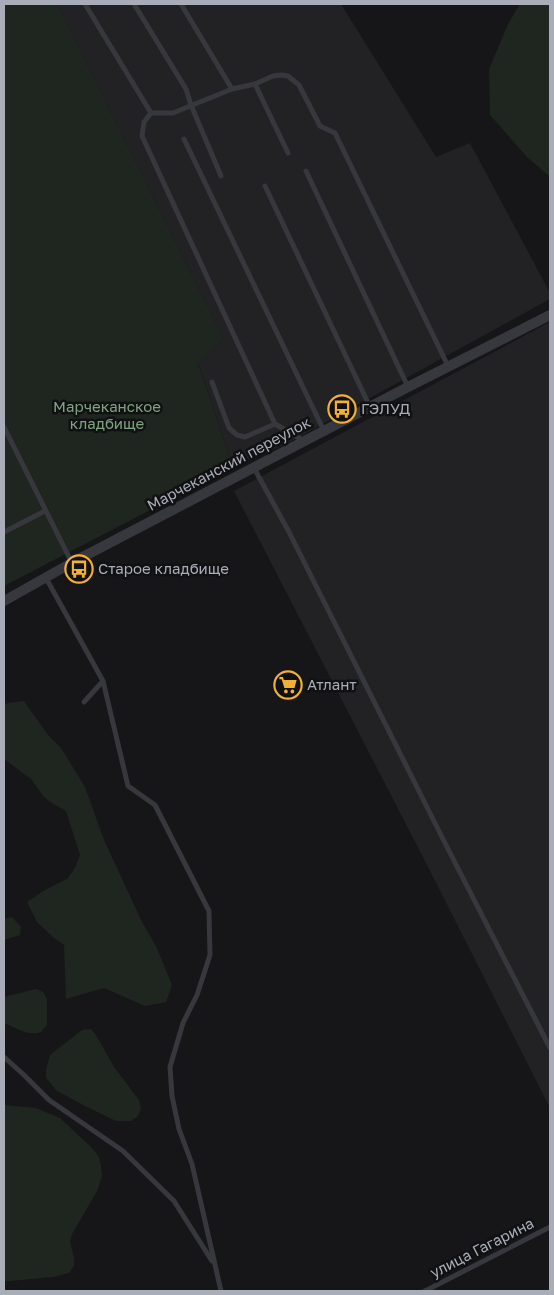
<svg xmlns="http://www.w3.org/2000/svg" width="554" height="1295" viewBox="0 0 554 1295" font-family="'Golos Text',sans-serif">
<rect width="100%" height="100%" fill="#161618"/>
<g fill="#222225">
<polygon points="57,4 341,4 436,157 470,143 550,293 550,299 288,443 233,467 198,362 224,339"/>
<polygon points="550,322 550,1108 426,863 234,491"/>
</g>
<g fill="#1e261f">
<polygon points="4,4 57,4 224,339 198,363 233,467 4,586"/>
<polygon points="520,4 550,4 550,177 527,157 490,115 489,69 508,24"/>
<polygon points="24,701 48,735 61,748 85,787 104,840 142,922 156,946 172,985 166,1002 145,1006 104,988 66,999 64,945 54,938 37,922 27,902 45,890 67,879 75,868 80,855 66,811 52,803 44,797 31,779 4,759 4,705 8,703"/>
<polygon points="12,917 21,927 20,935 4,940 4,919"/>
<path d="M36,989L43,992L47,999V1025C46,1026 42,1031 41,1032C30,1037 14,1027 4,1023V997Z"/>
<polygon points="91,1029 96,1035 114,1067 139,1100 141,1108 138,1116 131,1121 116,1121 87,1107 57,1091 46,1078 46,1070 50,1055 82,1030"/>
<polygon points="4,1105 36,1108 60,1118 92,1148 99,1157 101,1166 102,1176 97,1191 72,1234 70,1242 74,1258 74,1266 69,1273 53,1277 10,1281 4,1281"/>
</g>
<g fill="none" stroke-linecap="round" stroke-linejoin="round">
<g stroke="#37383d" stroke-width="5">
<polyline points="85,4 151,113 144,122 142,136 275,424 304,441"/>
<polyline points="134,4 186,89 191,105 221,176"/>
<polyline points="181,4 232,89"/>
<polyline points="255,84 288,153"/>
<polyline points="151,113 173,113 232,89 255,84 273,76 281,75 288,76 299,85 320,126 335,133 448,366"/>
<polyline points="184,139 324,431"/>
<polyline points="306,171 408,387"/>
<polyline points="265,186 370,407"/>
<polyline points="212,382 229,428 237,435 245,437 275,424"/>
<polyline points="4,427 72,563"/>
<polyline points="254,468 289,532 446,845 550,1048"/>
<polyline points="4,532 45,511"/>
<polyline points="46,578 103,681 84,702"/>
<polyline points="103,681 128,786 155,805 209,911 210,955 197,995 183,1023 170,1067 172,1096 179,1129 192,1164 221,1291"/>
<polyline points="4,1057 24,1075 49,1100 123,1151 174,1201 212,1261"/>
<polyline points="425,1291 550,1227"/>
</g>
<polyline stroke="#37383d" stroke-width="10" points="4,601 75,561 408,387 550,315"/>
</g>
<defs>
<g id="bus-ring" transform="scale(1.4375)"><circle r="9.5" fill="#111113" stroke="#f2b134" stroke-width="1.5"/><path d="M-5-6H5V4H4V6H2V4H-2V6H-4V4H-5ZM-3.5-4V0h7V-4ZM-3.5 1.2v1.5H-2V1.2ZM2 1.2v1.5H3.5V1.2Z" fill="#f2b134"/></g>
<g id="supermarket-ring" transform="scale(1.4375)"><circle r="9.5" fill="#111113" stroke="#f2b134" stroke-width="1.5"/><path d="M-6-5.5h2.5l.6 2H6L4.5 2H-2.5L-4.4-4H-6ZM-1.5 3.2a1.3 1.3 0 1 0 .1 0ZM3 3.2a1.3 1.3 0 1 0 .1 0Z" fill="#f2b134"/></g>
</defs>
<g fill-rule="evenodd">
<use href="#bus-ring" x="342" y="409"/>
<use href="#bus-ring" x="79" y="569"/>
<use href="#supermarket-ring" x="288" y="685"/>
</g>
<g text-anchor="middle" stroke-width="5" stroke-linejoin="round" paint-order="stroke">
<g font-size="15" fill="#7fa381" stroke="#111113">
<text x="107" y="412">Марчеканское<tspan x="107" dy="17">кладбище</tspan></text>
</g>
<g font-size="15" fill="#a8adb8" stroke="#111113" text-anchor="start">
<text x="361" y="414">ГЭЛУД</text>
<text x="98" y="574">Старое кладбище</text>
<text x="307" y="690">Атлант</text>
</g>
<g font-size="15" fill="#a8adb8" stroke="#111113">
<text transform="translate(229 464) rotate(-28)" y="5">Марчеканский переулок</text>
<text transform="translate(482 1248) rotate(-27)" y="5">улица Гагарина</text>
</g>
</g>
<rect width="554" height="1295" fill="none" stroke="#a8adb8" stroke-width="10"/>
</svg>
